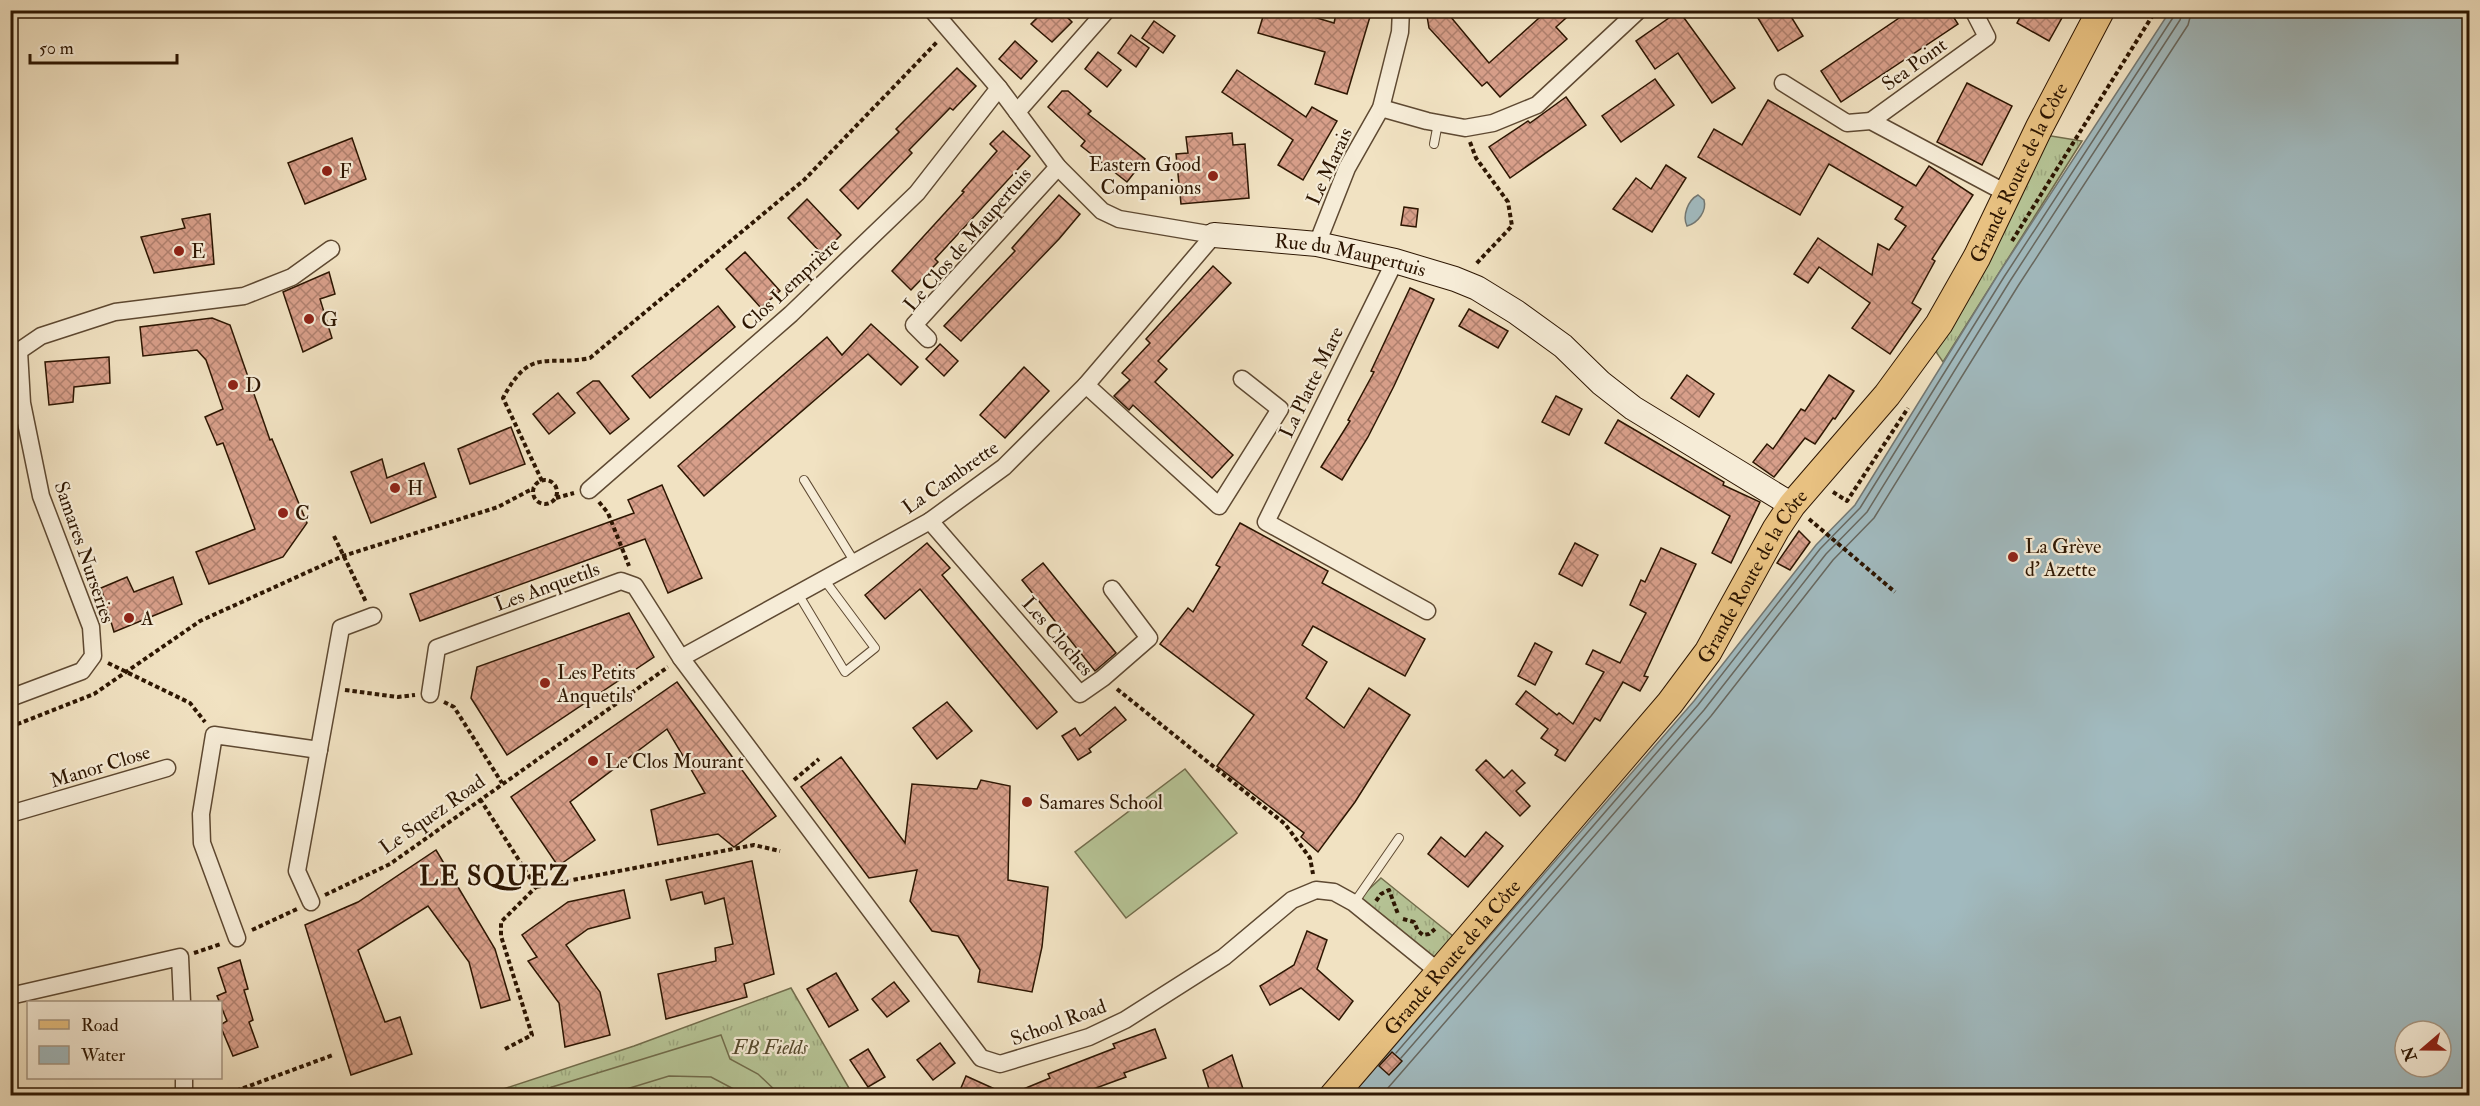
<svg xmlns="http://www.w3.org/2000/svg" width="2480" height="1106" viewBox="0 0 2480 1106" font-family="'IM FELL Double Pica',serif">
<defs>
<pattern id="grass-tufts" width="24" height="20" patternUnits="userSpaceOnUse" patternTransform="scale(1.5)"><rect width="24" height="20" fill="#b6c496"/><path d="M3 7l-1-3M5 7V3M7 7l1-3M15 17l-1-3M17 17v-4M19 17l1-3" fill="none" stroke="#9da880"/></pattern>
<pattern id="building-cross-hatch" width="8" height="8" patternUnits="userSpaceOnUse" patternTransform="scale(1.5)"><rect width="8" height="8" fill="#d89f8a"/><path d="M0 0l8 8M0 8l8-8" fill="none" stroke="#b0816f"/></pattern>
</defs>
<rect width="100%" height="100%" fill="#f1e2c2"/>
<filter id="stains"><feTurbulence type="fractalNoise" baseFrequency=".00333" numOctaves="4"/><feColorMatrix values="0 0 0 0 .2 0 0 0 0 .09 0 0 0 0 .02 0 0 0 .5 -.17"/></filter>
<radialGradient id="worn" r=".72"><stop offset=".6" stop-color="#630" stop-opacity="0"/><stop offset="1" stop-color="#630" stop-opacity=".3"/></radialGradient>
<g fill="url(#grass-tufts)" stroke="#726d4c" stroke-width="1.5">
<polygon points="2045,135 2082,141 1943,362 1928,340 1977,257 1994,253"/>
<polygon points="1381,878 1463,944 1439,972 1354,903"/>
<polygon points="791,988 853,1095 482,1096 634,1046"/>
</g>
<g fill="#b6c496" stroke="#726d4c" stroke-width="1.5">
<polygon points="1185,769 1237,833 1126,918 1075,852"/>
<polygon points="721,1035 730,1059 758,1074 780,1095 745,1095 711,1077 669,1076 607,1095 526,1095"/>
</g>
<g fill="#a1babf" stroke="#737873" stroke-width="1.5" fill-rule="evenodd">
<path d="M2170,11H2469V1095L1351,1096L1694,701L1816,545L1855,505L1999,273ZM2405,1031H2441V1067H2405Z"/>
<path d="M1698,195L1704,200C1707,211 1698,223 1687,226C1682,216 1688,200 1698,195Z"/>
</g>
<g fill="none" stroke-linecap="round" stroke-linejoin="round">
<g stroke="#676860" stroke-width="1.5">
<polyline points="1396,1053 1698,705 1820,549 1860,508 2004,277 2174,16 2175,10"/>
<polyline points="1401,1058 1704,710 1826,554 1867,512 2010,281 2180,20 2183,10"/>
<polyline points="1381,1096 1711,716 1833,560 1874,518 2018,286 2188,25 2192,10"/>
</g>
</g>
<g fill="url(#building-cross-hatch)" stroke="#2d1602" stroke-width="1.5">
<polygon points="1045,10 1060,10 1072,22 1052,42 1031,24"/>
<polygon points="1265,10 1290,10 1334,23 1337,10 1372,10 1347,94 1315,84 1325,52 1258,33"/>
<polygon points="1426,10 1445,10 1489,63 1548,10 1575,10 1556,27 1567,39 1500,97 1487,82 1482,86 1429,28"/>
<polygon points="1753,10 1787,10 1803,36 1778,51"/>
<polygon points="1911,10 1949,10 1958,24 1841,102 1821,71"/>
<polygon points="2024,10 2053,10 2063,16 2049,41 2017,23"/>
<polygon points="1679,11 1735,88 1712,103 1678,53 1655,69 1636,41"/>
<polygon points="1154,21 1175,36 1163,53 1142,38"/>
<polygon points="1131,35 1149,48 1136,67 1118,53"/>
<polygon points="1015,41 1037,61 1021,79 999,59"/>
<polygon points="1098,52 1121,70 1107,87 1085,69"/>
<polygon points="957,68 976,86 953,110 950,108 909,150 912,153 858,209 840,190 899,132 896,129"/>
<polygon points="1237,70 1306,117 1312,107 1337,121 1303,180 1278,165 1293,140 1222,92"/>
<polygon points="1655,79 1674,105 1621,142 1602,116"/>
<polygon points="1967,83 2012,106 1982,165 1937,142"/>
<polygon points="1062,91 1068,91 1091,111 1088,114 1145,159 1127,182 1081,146 1085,141 1048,107"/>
<polygon points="1566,97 1586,125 1510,178 1489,147 1528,121 1530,123"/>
<polygon points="1768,100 1916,186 1929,166 1973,195 1932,259 1935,261 1912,303 1921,309 1890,354 1852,328 1870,303 1819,267 1808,283 1794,274 1818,238 1872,275 1878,244 1889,250 1906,226 1895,219 1903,207 1829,164 1800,215 1698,157 1714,129 1742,145"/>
<polygon points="1003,131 1030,156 935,259 938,262 911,290 892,271 964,192 962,191 997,151 990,144"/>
<polygon points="1232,133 1233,145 1245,144 1249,198 1181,204 1176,154 1188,153 1186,137"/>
<polygon points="352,138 366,179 305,204 288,163"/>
<polygon points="1666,165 1686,178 1652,232 1613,209 1636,178 1651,189"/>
<polygon points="1059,195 1080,214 1059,239 961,341 944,326 1015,251 1012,248"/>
<polygon points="807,199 841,235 822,254 788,218"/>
<polygon points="1404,207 1418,209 1416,227 1401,225"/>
<polygon points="210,214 214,264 154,273 141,237 185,228 182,219"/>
<polygon points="745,252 780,291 761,308 726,269"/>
<polygon points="1213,266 1231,283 1158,361 1167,369 1155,382 1233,455 1212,478 1133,405 1129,410 1114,396 1130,380 1122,373 1150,343 1146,339"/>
<polygon points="329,272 335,294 320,299 332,338 303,352 283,292"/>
<polygon points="1410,288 1434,299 1394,386 1368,437 1342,480 1321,467 1350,421 1348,420 1374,372 1371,371"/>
<polygon points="718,306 735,327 650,398 632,376"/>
<polygon points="1469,309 1508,331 1498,348 1459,326"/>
<polygon points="212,318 230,325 270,440 272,439 307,523 283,557 209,584 196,552 255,529 223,443 217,445 205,417 223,409 206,360 197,350 143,356 140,327"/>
<polygon points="871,324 918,367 901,385 868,354 704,496 678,466 827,337 842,355"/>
<polygon points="940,344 958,361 944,376 926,359"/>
<polygon points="109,357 110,383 74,387 73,402 49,405 45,362"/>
<polygon points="1024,367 1049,391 1005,438 980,415"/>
<polygon points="1687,375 1714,394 1699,417 1671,398"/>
<polygon points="1829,375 1854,391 1835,419 1833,418 1815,444 1805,438 1774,477 1753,462 1767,444 1773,449 1801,409 1805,411"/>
<polygon points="593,381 599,381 629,419 610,434 577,393"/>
<polygon points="558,393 575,413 549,434 533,414"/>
<polygon points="1556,396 1582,409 1569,435 1542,422"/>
<polygon points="1618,420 1724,482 1723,485 1760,502 1731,563 1712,553 1730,516 1605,443"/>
<polygon points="511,427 525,464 470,484 458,449"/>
<polygon points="382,459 387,478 424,463 436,497 371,523 351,472"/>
<polygon points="662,485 702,578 668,593 645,539 420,621 410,594 634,513 628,500"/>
<polygon points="1240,523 1328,571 1322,583 1425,639 1405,676 1313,626 1302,645 1327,662 1306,698 1344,728 1369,688 1410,715 1355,802 1318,852 1301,837 1304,833 1217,766 1254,715 1160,644 1188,608 1193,612 1220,567 1216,565"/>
<polygon points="1799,531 1810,542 1790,570 1777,563"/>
<polygon points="927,543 950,568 942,575 1057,712 1037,729 920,589 885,619 865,595"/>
<polygon points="1575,543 1598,555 1582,586 1559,574"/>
<polygon points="1661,548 1696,564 1644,676 1648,677 1640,691 1623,682 1600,721 1595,718 1565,761 1555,755 1558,750 1541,738 1548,729 1516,704 1526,691 1557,715 1559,713 1573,724 1604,672 1586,664 1593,650 1620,663 1646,613 1630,605 1641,580 1645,582"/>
<polygon points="1043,563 1116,653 1095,671 1022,580"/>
<polygon points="127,577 134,592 173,577 182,604 114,632 101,588"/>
<polygon points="629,613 654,657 507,755 471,698 477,667"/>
<polygon points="1535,643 1552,652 1535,685 1518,676"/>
<polygon points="677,682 776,816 734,847 718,834 658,845 651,810 705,793 667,729 570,802 595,840 558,866 511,797"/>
<polygon points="947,702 972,731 937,759 913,728"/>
<polygon points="1115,707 1126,720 1089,749 1091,752 1078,760 1062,736 1075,728 1080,736"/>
<polygon points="841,757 905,843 912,784 977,789 981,780 1010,786 1008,880 1048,887 1042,947 1032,992 978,982 980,970 958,936 932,931 910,901 917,870 869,878 801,787"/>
<polygon points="1486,760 1504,778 1512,770 1525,783 1516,791 1530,806 1520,816 1476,770"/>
<polygon points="1486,832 1503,846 1468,887 1428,854 1441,837 1465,857"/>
<polygon points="436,850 495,949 510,1000 481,1008 469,962 428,906 358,950 385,1022 400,1017 412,1054 351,1075 305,925 358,902"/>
<polygon points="752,861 774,974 744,984 747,997 666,1019 658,974 716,961 715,948 733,944 724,898 705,904 702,892 671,900 666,880"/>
<polygon points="624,890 630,918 588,929 566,945 600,992 610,1035 565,1047 559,1003 528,961 537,957 522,935 568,902"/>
<polygon points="1307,931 1327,940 1317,969 1353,1001 1339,1020 1301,988 1270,1005 1260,986 1294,965"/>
<polygon points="240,960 248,989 244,990 253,1020 249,1022 258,1047 233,1056 220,1025 227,1021 217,996 226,992 218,968"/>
<polygon points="836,973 858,1010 829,1027 807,989"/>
<polygon points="894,982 909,1001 887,1017 872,999"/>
<polygon points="1155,1029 1166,1058 1124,1073 1126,1077 1077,1095 1009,1095 1050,1078 1048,1074 1115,1048 1113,1044"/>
<polygon points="940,1043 955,1063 933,1080 917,1060"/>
<polygon points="868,1049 885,1077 868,1087 850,1060"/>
<polygon points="1392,1052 1402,1061 1389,1075 1379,1066"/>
<polygon points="1232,1055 1245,1095 1211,1095 1203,1070"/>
<polygon points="966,1076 1008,1095 958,1095"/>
</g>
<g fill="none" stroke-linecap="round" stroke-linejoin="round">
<g stroke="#5e4932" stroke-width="10">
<g id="lane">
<polyline points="1702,10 1702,11"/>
<polyline points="1434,144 1438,123"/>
<polyline points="804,480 854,561"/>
<polyline points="797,592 845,672 875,648 823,578"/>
<polyline points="1354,903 1399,838"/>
</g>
</g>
<g stroke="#5e4932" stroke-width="19">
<g id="street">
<polyline points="932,10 999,88 1058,167 1102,211 1119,219 1214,235"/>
<polyline points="1783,83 1847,123 1871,121 2008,194"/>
<polyline points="1381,108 1427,121 1465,128 1493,123 1537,105 1639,10"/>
<polyline points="1017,112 1107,10"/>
<polyline points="1871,121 1987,37 1973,10"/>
<polyline points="1317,244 1347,168 1381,108 1400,32 1401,10"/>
<polyline points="1395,261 1266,522 1427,611"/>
<polyline points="928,339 914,325 1058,167"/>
<polyline points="1086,385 1219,506 1280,409 1242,379"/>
<polyline points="589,490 791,314 917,193 999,88"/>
<polyline points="930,521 1080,694 1103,678 1149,638 1112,589"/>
<polyline points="681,658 930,521 1004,467 1086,385 1214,235"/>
<polyline points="430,694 437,648 621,581 635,586 681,658 981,1058 1000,1064 1089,1037 1125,1020 1224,957 1292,900 1316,890 1334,892 1354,903 1439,972"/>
<polyline points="10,698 82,671 93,656 91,627 41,496 22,403 19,351 41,336 115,312 244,296 292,277 331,249"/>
<polyline points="10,814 167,768"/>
<polyline points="311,902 297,871 341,628 373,616"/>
<polyline points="237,938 202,843 201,814 214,735 319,750"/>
<polyline points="10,996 180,957 182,1002"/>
<polyline points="184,1078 184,1096"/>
</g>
</g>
<g stroke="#2d1602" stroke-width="26">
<g id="secondary">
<path id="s1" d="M1214,235L1317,244L1395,261L1455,279L1477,288L1516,312L1563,346L1601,383L1633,408L1792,505"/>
</g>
</g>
<g stroke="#2d1602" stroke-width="29">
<g id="primary">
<path id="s2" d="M1333,1096L1670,703L1708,652L1776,529L1792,505L1887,395L1939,324L1977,257L2039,128L2101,10"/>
</g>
</g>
<g stroke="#2d1602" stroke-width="4" stroke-dasharray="4.5 3" stroke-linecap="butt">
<polyline points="1470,142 1476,158 1508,202 1512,226 1475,265"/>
<polyline points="2012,241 2156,10"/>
<circle cx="545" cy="492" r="12"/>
<path d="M542,481L503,398C531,346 545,367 590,358L804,180L938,41"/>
<polyline points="1833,492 1847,501 1908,408"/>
<polyline points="556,498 574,493"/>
<polyline points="599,502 608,513 629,566"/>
<polyline points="1809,519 1895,592"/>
<polyline points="334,536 366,602"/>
<polyline points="108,663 190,703 205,722"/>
<polyline points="1117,689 1285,824 1310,858 1313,874"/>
<polyline points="345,690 398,697 415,695"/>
<polyline points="444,702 454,707 502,783"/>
<polyline points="10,727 94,694 200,621 343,556 498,507 534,488"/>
<polyline points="794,780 819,759"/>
<polyline points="480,799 536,887 754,845 780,851"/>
<polyline points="325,895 390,864 668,667"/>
<polyline points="1376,901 1381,894 1389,890 1398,914"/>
<polyline points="1403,919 1414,922 1418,931 1423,935 1429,934 1435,929"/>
<polyline points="252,930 297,909"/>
<polyline points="194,953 221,944"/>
<polyline points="505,1049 532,1035 501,936 501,922 536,887"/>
<polyline points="222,1096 333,1055"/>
</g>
<use href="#lane" stroke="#f6ecd7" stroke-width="8"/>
<use href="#street" stroke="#f6ecd7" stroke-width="16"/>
<use href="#secondary" stroke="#f6ecd7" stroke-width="24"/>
<use href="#primary" stroke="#e8c181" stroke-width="27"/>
</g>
<g fill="#8f2418" stroke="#f6ecd7" stroke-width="2">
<circle cx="327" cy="171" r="6"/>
<circle cx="1213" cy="176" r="6"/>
<circle cx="179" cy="251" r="6"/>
<circle cx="309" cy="319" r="6"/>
<circle cx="233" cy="385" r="6"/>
<circle cx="395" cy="488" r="6"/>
<circle cx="283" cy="513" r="6"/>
<circle cx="2013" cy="557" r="6"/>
<circle cx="129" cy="618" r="6"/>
<circle cx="545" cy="683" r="6"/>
<circle cx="593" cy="761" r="6"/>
<circle cx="1027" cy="802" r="6"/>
</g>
<g text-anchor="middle" stroke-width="4.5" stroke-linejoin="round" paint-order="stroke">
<g font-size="20" fill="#2d1602" stroke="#f6ecd7">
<text transform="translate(1914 64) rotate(-36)" y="7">Sea Point</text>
<text transform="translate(1329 166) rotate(-65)" y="7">Le Marais</text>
<text dy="7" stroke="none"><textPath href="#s2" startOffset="1155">Grande Route de la Côte</textPath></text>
<text transform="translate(967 239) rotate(-49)" y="7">Le Clos de Maupertuis</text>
<text dy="7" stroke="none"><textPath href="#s1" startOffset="138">Rue du Maupertuis</textPath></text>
<text transform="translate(790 284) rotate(-43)" y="7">Clos Lemprière</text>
<text transform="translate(1311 382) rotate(-64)" y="7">La Platte Mare</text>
<text transform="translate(950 477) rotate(-35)" y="7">La Cambrette</text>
<text transform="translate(85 552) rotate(71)" y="7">Samares Nurseries</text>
<text dy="7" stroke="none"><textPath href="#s2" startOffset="669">Grande Route de la Côte</textPath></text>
<text transform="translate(547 586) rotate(-20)" y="7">Les Anquetils</text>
<text transform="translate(1058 636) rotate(49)" y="7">Les Cloches</text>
<text transform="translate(100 766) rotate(-17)" y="7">Manor Close</text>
<text transform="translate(432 814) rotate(-35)" y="7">Le Squez Road</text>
<text dy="7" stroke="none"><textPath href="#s2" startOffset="183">Grande Route de la Côte</textPath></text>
<text transform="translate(1058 1022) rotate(-20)" y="7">School Road</text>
</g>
<g font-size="20" fill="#2d1602" stroke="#f6ecd7" text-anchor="start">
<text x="1201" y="171" text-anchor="end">Eastern Good<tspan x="1201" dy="23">Companions</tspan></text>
<text x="339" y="178">F</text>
<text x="191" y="258">E</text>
<text x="321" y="326">G</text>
<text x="245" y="392">D</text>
<text x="407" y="495">H</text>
<text x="295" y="520">C</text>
<text x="2025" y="553">La Grève<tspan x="2025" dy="23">d’ Azette</tspan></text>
<text x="141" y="625">A</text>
<text x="557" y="679">Les Petits<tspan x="557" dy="23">Anquetils</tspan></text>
<text x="605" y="768">Le Clos Mourant</text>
<text x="1039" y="809">Samares School</text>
</g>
<g font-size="20" font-style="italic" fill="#564a2e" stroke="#f6ecd7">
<text x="770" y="1054">FB Fields</text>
</g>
<g font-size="26" font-weight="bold" letter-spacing="1.5" fill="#2d1602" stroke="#f6ecd7">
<text x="495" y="885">LE SQUEZ</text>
</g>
</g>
<rect width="2480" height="1106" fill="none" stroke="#f1e2c2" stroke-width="36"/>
<rect x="12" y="12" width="2456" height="1082" fill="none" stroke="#2d1602" stroke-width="3"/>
<rect x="18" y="18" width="2444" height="1070" fill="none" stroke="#2d1602" stroke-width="1.5"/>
<rect x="27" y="1001" width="195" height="78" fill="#f6ecd7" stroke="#a69682" stroke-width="1.5"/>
<rect x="39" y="1020" width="30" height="9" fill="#e8c181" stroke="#a69682" stroke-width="1.5"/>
<text x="81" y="1031" font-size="18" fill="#2d1602">Road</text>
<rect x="39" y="1046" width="30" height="18" fill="#a1babf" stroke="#a69682" stroke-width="1.5"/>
<text x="81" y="1061" font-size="18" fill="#2d1602">Water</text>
<g transform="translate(2423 1049) rotate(250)"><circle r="28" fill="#f6ecd7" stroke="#a69682" stroke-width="1.5"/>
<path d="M0-4.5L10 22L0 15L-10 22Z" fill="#8f2418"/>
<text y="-9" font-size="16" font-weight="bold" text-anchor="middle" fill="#2d1602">N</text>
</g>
<path d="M30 54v9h147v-9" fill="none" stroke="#2d1602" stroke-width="3"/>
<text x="39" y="54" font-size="18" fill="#2d1602" stroke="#f6ecd7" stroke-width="4.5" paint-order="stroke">50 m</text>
<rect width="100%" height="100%" filter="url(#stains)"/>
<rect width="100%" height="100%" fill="url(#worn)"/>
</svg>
